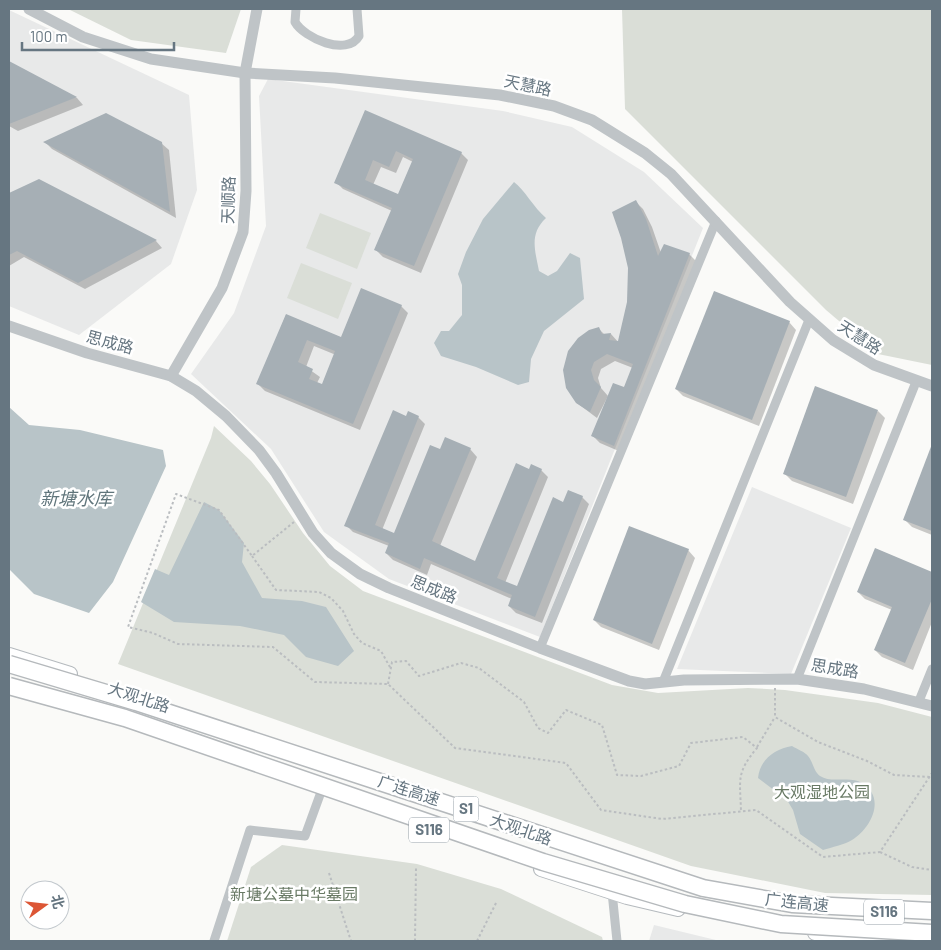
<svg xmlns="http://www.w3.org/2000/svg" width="941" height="950" viewBox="0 0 941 950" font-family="Barlow,'Noto Sans SC',sans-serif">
<rect width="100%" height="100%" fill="#fafaf8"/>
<g fill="#e8e9e9">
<polygon points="9,10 189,95 197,190 171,264 79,335 9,306"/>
<polygon points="268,79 503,111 572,127 644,172 703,228 540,637 389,579 324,532 271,449 191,374 234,313 266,226 259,96"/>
<polygon points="752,487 851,528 791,674 677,669"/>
<polygon points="654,925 720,941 649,941"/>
</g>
<g fill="#daded7">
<polygon points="68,9 241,9 226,53 131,40"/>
<polygon points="622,9 932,9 932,365 878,354 826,310 625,109"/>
<polygon points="320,213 371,233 357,269 306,248"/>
<polygon points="301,263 352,283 338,319 287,298"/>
<polygon points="214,426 251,461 270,484 303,533 330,566 363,591 612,685 658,693 748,688 785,690 878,703 932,717 932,895 825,893 691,866 118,664 211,438"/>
<polygon points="282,845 417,864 501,889 602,937 603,941 227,941 251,867"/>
</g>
<g fill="#b8c4c8">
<path d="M514,182C524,189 534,208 546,218C529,234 535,250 539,271L548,276L557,271L570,253L580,258L584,299L544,331L531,359L529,382L518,385L476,367L441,356L434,343L441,331H449L462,315V285L458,274L466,252L483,219Z"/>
<polygon points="9,407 29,425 80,430 163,450 166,466 113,582 89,613 34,594 9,569"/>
<polygon points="204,502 219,510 244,543 242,562 262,598 302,601 326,607 354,651 338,666 306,657 284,635 240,626 174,622 141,602 155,569 169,575"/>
<path d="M792,746C797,749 805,752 808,756C813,762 814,772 820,776C832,784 850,775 862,783C886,797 872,828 852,840C844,845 832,847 823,850L800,834L793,810L787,800L758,778C760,759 775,749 792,746Z"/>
</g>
<g fill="#0003" fill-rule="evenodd">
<polygon points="9,62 77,98 83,105 18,131 9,126"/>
<path d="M365,112L461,153L468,160L421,273L383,257L376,250L392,211L343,189L336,182ZM403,157L413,162L398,196L373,185L381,167L396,173Z"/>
<polygon points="46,143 161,143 169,150 176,218 52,149"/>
<polygon points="39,180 156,241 162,248 85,289 24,257 9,266 9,195"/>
<polygon points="636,202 643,209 652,227 661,253 689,254 696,261 621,452 600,443 593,436 624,388 633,368 615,361 601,369 598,378 601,388 608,396 597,418 577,403 599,329 605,335 611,334 619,343 628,302"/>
<path d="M401,306L408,313L360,430L265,391L258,384L286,315L342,338ZM314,346L336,355L323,386L317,383L320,377L306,367Z"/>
<polygon points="789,322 796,330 759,426 683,396 676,389"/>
<polygon points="878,411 885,418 853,504 792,481 785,474"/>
<polygon points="407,417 418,417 425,424 382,530 395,535 441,451 470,449 477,457 440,546 476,563 530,470 541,470 548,477 505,583 518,588 564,503 582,497 589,504 542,623 516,613 509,606 512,599 431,564 427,575 393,560 386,553 389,546 353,532 346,525"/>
<polygon points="932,447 932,535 912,527 905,520"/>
<polygon points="876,549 932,573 932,622 913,670 882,657 875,650 892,610 865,599 858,592"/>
<polygon points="688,550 695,558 659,650 601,627 594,620"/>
</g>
<g fill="#a6afb5" fill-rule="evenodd">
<polygon points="9,61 77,97 9,124"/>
<path d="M365,110L462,152L414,266L374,250L392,208L334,183ZM396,151L413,159L398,194L365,180L373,160L389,167Z"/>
<polygon points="106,113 162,142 170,212 43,142"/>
<polygon points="39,179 157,240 78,283 17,251 9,255 9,193"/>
<polygon points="636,200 646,219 658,256 664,244 690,253 614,446 591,436 613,383 624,387 633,364 607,354 594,362 591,370 594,380 601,387 590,412 576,403 566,388 563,370 568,351 578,338 589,330 599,327 602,334 611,333 609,340 618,341 627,302 628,268 621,238 612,212"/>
<path d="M361,288L402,305L353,424L256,384L286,314L341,337ZM307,340L335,351L322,384L309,379L313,369L298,362Z"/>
<polygon points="714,291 790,321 752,420 675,389"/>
<polygon points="815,386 878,410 846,497 783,474"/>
<polygon points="393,410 406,416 408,411 419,416 375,525 394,533 430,445 440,449 445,437 471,448 432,541 475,561 516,463 529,469 531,464 542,469 497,578 517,586 553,497 563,502 568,490 583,496 535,617 508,606 512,595 424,558 420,569 385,553 389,543 344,526"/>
<polygon points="932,444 932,531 903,520"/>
<polygon points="629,526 689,549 652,644 593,620"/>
<polygon points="875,548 932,572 932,599 905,663 874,650 892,607 857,592"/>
</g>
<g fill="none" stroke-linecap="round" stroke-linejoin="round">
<g stroke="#b5babe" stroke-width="16">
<g id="primary">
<polyline points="9,655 70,674"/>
<polyline points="541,869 627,897 678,909"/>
<polyline points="815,933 892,941"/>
</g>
</g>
<g stroke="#babdc0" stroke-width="2" stroke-dasharray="2.5 2.5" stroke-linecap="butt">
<polyline points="294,522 252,556 219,510 176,494 128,627 153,633 178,644 273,647 315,682 388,684 455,748 566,763 601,810 662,819 756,810 823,857 880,852 932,773"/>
<polyline points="252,556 276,590 319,592 331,598 343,611 354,634 362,643 381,651 391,669"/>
<path d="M388,684L392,662L406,661L419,676L461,663L479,668L524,702L538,728L548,733L566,710L602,725L617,775L641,776L679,766L691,743L743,737L757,748C736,773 740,779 741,811"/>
<polyline points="775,688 775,717 818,742 867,761 894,775 930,777"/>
<polyline points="757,747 775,717"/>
<polyline points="880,852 912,867 932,870"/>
<polyline points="329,873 351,941"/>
<polyline points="415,941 416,867"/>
<polyline points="477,941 497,901"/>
</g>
<g stroke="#bfc4c7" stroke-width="9">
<path d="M296,9L295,22C304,38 347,57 359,36L357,9"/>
<polyline points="540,648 716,221"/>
<polyline points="797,679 916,382"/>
<polyline points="663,682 809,320"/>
<polyline points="919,701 932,669"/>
<polyline points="612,892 617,941"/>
<polyline points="214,941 250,830 305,836 321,792"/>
</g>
<g stroke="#bfc4c7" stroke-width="11">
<polyline points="29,9 83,37 151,59 245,73 335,78 500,95 554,106 592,120 645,153 671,174 790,302 833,340 874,365 932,386"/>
<polyline points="9,326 87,353 171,376 196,391 226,416 259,450 276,473 313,533 331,553 360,574 389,588 540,648 629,681 645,684 684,680 797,679 864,689 932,706"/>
<polyline points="171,376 222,288 243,232 246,191 245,73 257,9"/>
</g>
<use href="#primary" stroke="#fff" stroke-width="14"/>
<g stroke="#b5b9bc" stroke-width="19" stroke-linecap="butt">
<g id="motorway-bridge">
<polyline points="9,664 136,702 703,888 792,904 932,911"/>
<polyline points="9,686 125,718 543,862 685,904 781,924 932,933"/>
</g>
</g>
<use href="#motorway-bridge" stroke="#fff" stroke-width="16"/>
</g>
<g text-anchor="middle" stroke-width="5" stroke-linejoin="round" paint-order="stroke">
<g fill="#fff" stroke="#949fa7" stroke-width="1">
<rect x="453.5" y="796.5" width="25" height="25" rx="4"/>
<rect x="409" y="817.5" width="40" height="25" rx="4"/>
<rect x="864" y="899.5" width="40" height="25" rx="4"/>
</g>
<g font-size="15" font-weight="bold" fill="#667681">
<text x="466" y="814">S1</text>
<text x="429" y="835">S116</text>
<text x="884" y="917">S116</text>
</g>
<g font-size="16" fill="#667681" stroke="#fff">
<text transform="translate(528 85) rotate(12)" y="6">天慧路</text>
<text transform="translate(228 200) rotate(-88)" y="6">天顺路</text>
<text transform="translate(860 337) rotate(33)" y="6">天慧路</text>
<text transform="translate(110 342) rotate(15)" y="6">思成路</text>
<text transform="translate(434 589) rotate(22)" y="6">思成路</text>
<text transform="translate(835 668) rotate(9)" y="6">思成路</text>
<text transform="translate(139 697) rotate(18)" y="6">大观北路</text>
<text transform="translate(409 790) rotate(18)" y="6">广连高速</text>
<text transform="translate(521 829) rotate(19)" y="6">大观北路</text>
<text transform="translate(797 902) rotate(6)" y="6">广连高速</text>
</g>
<g font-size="16" fill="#697a65" stroke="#fff">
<text x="822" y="798">大观湿地公园</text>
<text x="294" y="900">新塘公墓中华墓园</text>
</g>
<g font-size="18" font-style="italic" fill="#60757b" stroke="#fff">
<text x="76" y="505">新塘水库</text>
</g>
</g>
<rect width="941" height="950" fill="none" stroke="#667681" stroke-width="20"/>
<g transform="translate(45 905) rotate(75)"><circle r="24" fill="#ffffff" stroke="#c2c8cd"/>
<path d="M0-4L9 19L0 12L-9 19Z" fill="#dc5635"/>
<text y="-8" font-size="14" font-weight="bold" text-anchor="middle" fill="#667681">北</text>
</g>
<path d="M22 42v8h152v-8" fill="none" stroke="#667681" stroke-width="2.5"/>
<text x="30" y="42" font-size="15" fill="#667681" stroke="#ffffff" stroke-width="4" paint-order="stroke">100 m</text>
</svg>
